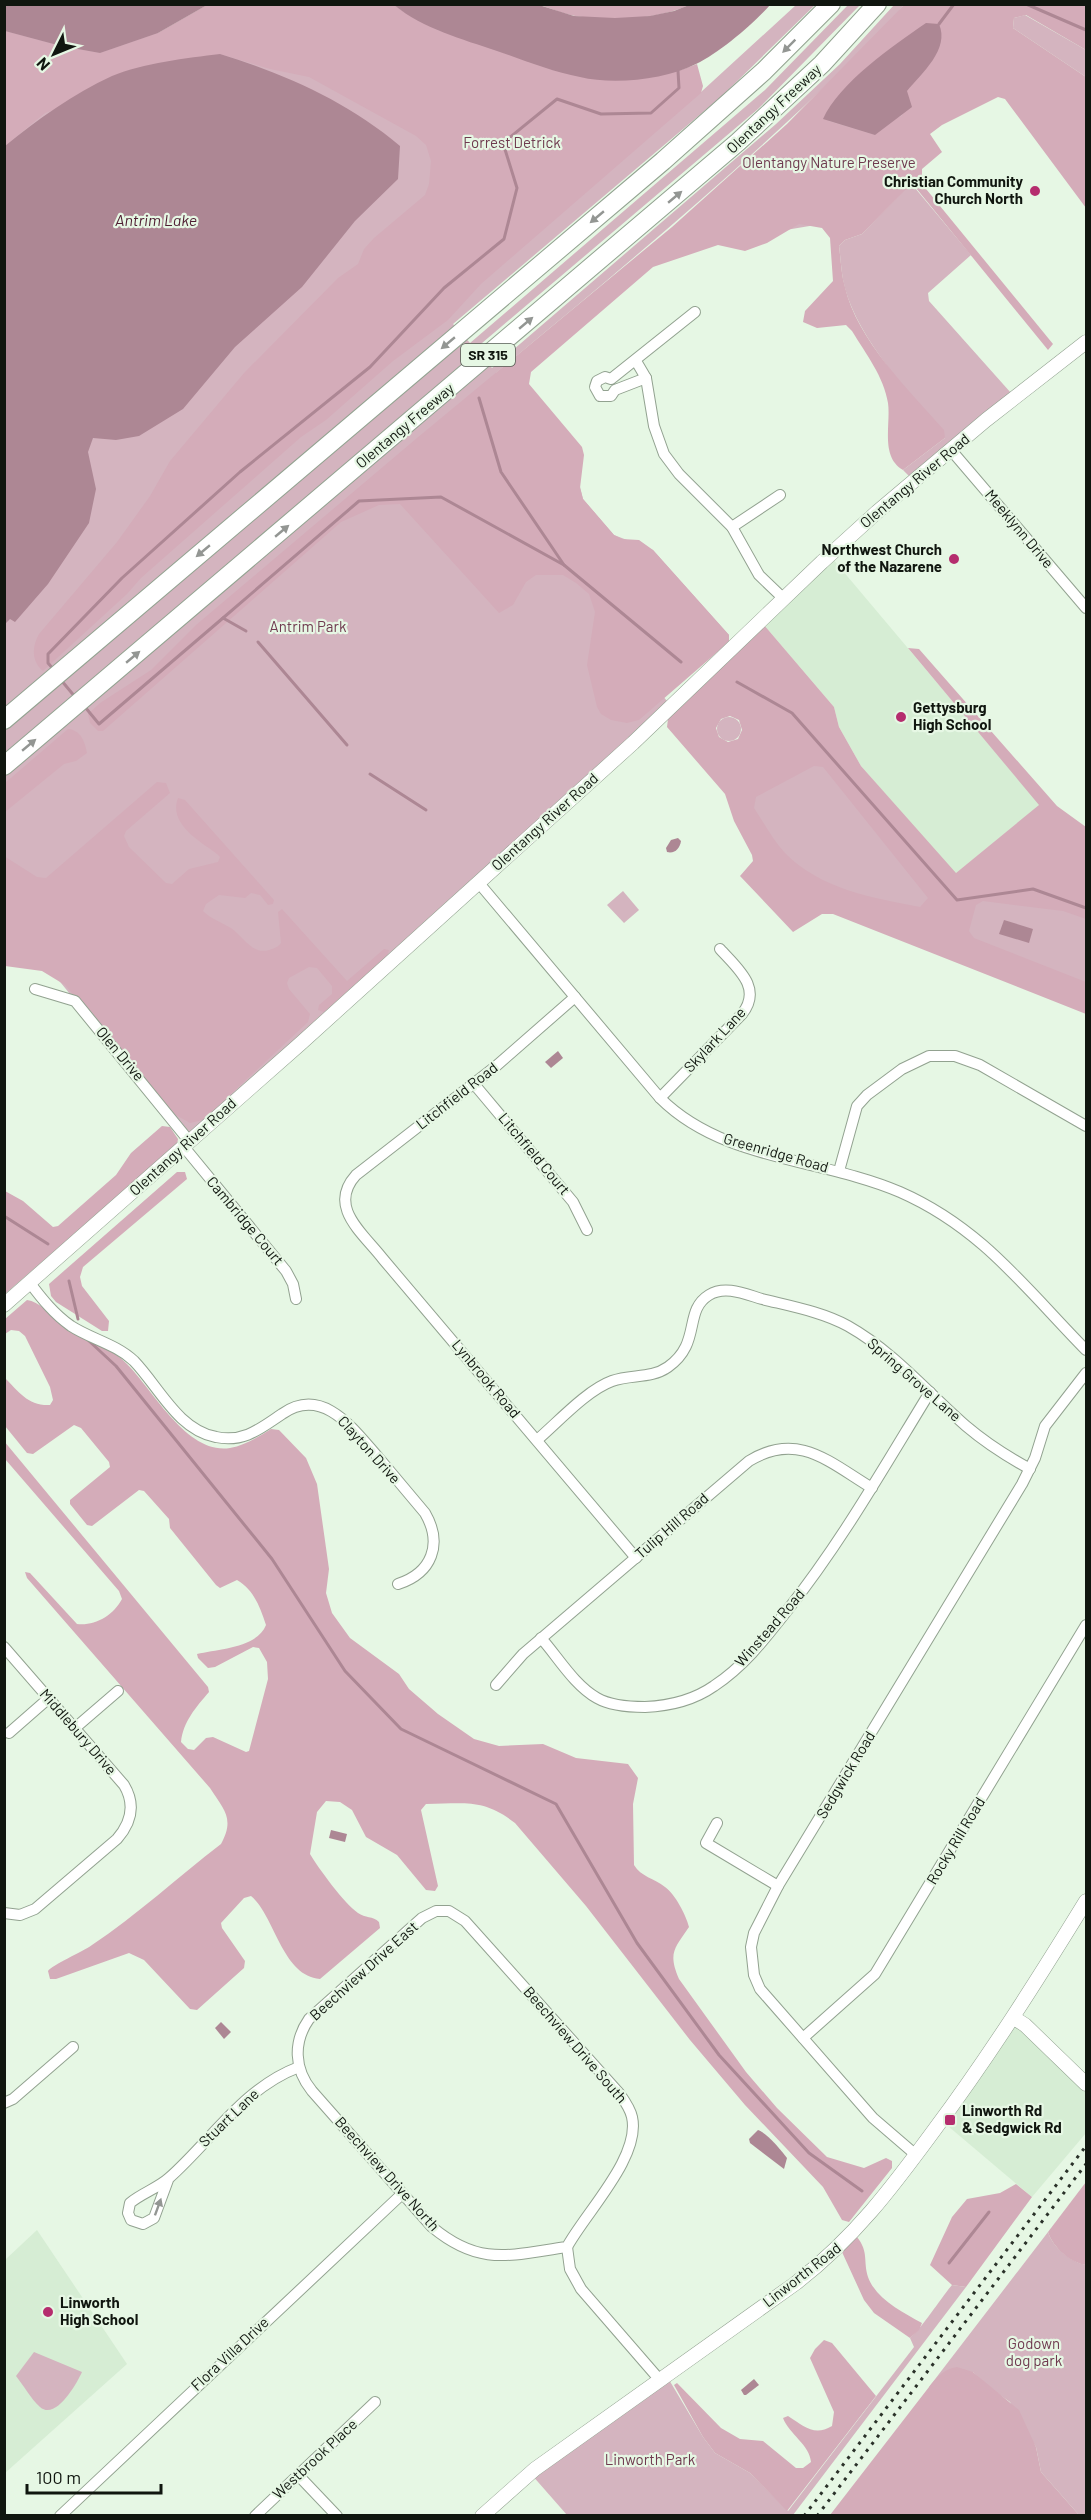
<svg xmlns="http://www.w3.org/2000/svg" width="1091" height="2520" viewBox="0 0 1091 2520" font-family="Barlow,sans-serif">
<rect width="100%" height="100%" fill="#e6f7e4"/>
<g fill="#d6edd4">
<polygon points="832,558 1040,805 955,874 861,766 839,727 834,707 764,625"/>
<polygon points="1013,2019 1086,2077 1086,2133 1032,2197 942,2121"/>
<polygon points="37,2230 127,2364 5,2473 5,2260"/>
</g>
<g fill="#d4b4bf">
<path d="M207,5H394L404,12L678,71L701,92L796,5H815L722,96L453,324L470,343L765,90L848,5H860L758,109L475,349L492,368L776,124L840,64L894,5H904L886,26L1015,5L857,218L768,233L844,68C733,176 615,274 496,373L573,458L583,499L614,535L653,550L729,635L662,695L672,707L190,1142L5,914L4,31L158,33Z"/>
<polygon points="1025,15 1086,50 1086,77 1013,28 1014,18"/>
<path d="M909,185L915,188L971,255L928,293L929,301L1011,393L909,476L903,470L945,438C912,396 858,339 845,288C841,274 841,260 839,246L845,240L862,234Z"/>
<circle cx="729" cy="729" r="12"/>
<polygon points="806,732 941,886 1086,862 1086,996 820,904 739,797"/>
<polygon points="623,891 639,910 624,923 607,905"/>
<path d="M1048,2232C1053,2248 1071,2262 1086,2265L1085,2515H1079L1041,2472L1036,2447L1010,2402L990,2388L973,2372L929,2387Z"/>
<path d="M952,2285L966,2287L793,2515H567L531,2474L668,2378L703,2437L715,2453L750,2473L788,2511L914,2347L910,2338C923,2327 940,2299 952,2285Z"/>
<path d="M34,2352L82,2372C77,2383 56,2421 40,2407C31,2399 24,2386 16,2376Z"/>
</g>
<g fill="#d4acb9" fill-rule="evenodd">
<path d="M207,5H394L404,12L439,31L678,71L697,64L703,86L701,93L481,284L448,320L393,361L326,420L301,437L141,578L127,594L43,671C31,661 32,646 39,634L117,542L150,496L170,461L244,373L338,278L358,264L364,249L374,238L425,195L429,184L431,161L426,145L416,136L309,77L270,69L220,54L45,113L5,146V31L61,46L100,53L158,33Z"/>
<path d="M539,5H689C656,20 611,22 575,16C563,14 551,8 539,5Z"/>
<path d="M904,5H1086V50L1026,15L1014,18L1013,28L1086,77V208L1005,99L998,97L942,125L930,134L942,152L922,169V184L1053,344L1048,350L916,188L910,185L862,234L845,240L839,246C841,260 841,274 845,287C857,340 909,390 944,430L945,438L903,470C880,457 891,424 888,403C884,377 866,354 852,331L846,325L817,328L803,322L805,311L833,281L830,238L822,228L799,224L767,243L745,251L718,245L653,267L531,372L529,384L582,447L584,455L580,488L583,499L614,535L622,539L639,540L653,550L729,635V642L639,720L627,723L611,720L601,714L597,707L587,665L595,612L589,594L576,583L563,575H536L526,582L513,605L499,613L400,504L379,505L341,522L103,731H98L90,723L88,714L100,703L151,670L196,625L417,438L672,227L787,124ZM925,70L906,91L902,116L894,119L875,135L828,121Z"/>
<path d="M764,625L834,707L839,727L861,766L956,873L1039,805L908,648L919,649L1057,806L1086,827V919L1063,911L983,901L976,905L969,931L974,938L1086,982V1014L833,914H822L793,932L740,876L753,861L752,855L734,821L725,794L667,727L668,719ZM730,716L739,720L742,730L738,739L728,742L719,737L716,728L721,719ZM814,766L823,767L928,898L920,907C873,898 820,889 785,853C773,840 764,823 754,808L756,797Z"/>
<path d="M68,729C81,730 85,742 87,753L76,761L64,764L5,812V783Z"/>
<path d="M157,782L166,783L170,793L126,831L124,836L129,847L166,883L172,884L189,869L218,862L220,857L217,854C200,841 168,824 178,798L185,800L274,900L273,904L268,905L260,895L251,893L245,898L219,895L206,904L203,911C211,919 221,922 231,928C244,937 252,955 269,950C275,948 278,947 281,943L278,912L282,909L347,981L384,949L389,950L387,956L324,1012L318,1010L319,1005L332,994V986L317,968L309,967L289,978L287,983L289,989L310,1014L308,1022L203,1120L190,1123L174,1114L65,985L42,971L5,966L4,856L37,877L46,878Z"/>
<polygon points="162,1126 170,1127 178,1139 177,1145 5,1294 5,1191 23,1201 53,1227 58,1226 116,1175 131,1153"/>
<polygon points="177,1172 185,1172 187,1179 83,1267 80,1277 82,1286 109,1321 108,1331 102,1331 56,1302 51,1296 49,1284"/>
<path d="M27,1300C39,1301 50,1315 61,1322C79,1333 113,1349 127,1364C153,1390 187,1455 230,1448C245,1445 258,1437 271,1429L279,1430L306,1458L317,1484L329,1569L326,1593L332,1613L350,1638L399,1674L409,1689L438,1714L474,1739L499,1746L543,1744L576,1758L628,1764L638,1778L633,1804L634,1865C641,1877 654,1878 665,1887C675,1894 686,1915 689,1927C674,1949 668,1953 679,1979L746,2072L777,2108L827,2157L864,2168L886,2158L892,2161V2168L849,2222L842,2220L823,2187L745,2105L690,2040L586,1906L515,1823C483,1798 464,1804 426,1804L421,1810L438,1886L435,1891L426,1890L397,1855L366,1837L352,1810L340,1802L326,1801L317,1812L310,1854C319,1869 344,1903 358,1913C365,1918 373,1916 379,1922L380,1928L320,1979C282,1976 275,1916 251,1896L244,1898L221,1923L222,1928L245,1961L244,1968L197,2010L190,2009L144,1960L129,1953L56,1979H50L48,1971C52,1965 82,1952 92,1945C137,1915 178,1877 221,1844C235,1818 224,1810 210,1788L27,1578L25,1572L30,1573L77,1624C95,1626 113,1616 122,1599L119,1591L5,1459L4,1441L208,1687L209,1692C196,1707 183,1722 181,1742L188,1749L194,1750L206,1738L213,1737L246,1752L249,1751L268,1679L267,1662L259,1648L253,1647L215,1667L208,1668L198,1658L197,1654C219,1649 257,1648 266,1625C260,1607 254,1590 237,1580L220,1588L216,1585L170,1528L169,1519L144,1491L139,1490L92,1526L87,1525L70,1504V1500L110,1467L109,1462L81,1428L74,1425L33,1454L27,1453L5,1426V1378C19,1392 28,1406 50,1405L53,1400L50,1387L25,1336L19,1331L11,1330L5,1334V1319Z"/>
<path d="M1086,2182V2265C1071,2263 1053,2248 1048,2232Z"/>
<polygon points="1016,2184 1032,2197 966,2287 952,2285 930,2265 952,2217 967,2199 1000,2193"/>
<path d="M857,2237C869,2252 863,2261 868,2277C876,2299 902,2312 922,2323L919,2330L910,2338L874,2313L864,2300L842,2252Z"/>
<path d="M824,2340L832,2343L876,2396L787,2511L750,2473L715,2453L703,2437L674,2385L677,2383L721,2428L740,2439L763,2441L796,2468H803L811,2462C810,2445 789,2434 783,2418L788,2416C804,2426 814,2437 832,2426L834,2412L810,2358L815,2349Z"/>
<path d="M957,2367L973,2372L1019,2410L1036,2447L1041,2472L1079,2515H830L929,2387C937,2377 944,2369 957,2367Z"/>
</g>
<g fill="#ad8794">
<polygon points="4,5 5,4 207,5 158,33 100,53 61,46 5,31"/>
<path d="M394,5H539L574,16L615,18L650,16L674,11L689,5H770C752,25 720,52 696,64C665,80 613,85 580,77C552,72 524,60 497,51C462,39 424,29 394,5Z"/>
<path d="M926,23L939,24C950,49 922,73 907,91L912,107L875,135L823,119C839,83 894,45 926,23Z"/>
<path d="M220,54C285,74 348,102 400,146L398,179L355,221L302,287L235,347L183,409L139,436L116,440L93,438L88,452L96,489L89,523L48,584L15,622L10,619L5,624V146C38,119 73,94 112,76C143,63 187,58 220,54Z"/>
<path d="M678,838L681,841C680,848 675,854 667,852L666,848L671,840Z"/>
<polygon points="1004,920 1033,929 1029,943 999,934"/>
<polygon points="558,1051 563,1058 551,1068 545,1062"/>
<polygon points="331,1830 347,1834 345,1842 329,1838"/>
<polygon points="221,2022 231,2032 224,2039 215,2028"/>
<path d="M758,2130C766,2132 782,2151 787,2158L784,2169L750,2143L749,2139Z"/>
<polygon points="754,2379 759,2385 746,2395 744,2395 741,2390"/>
</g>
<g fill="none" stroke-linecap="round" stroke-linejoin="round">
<g stroke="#ad8794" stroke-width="3">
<polyline points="1026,4 1086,30"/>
<polyline points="939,24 954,4"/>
<polyline points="479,398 501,472 564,565 681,662"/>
<polyline points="223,618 359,501 441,497 564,565"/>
<polyline points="258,642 347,745"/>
<polyline points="54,670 48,663 48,654 122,578 240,472 370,367 444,288 504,239 517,188 503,143 557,99 601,114 651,113 679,88 678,71"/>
<polyline points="61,680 76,698"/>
<polyline points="737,682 792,713 957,900 1033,889 1086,908"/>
<polyline points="85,707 99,724 223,618 246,631"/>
<polyline points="370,774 426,810"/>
<polyline points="4,1216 48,1244"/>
<polyline points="69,1281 78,1319"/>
<polyline points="88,1340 116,1366 272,1559 345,1671 401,1729 556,1804 637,1943 719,2055 809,2153 862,2191"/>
<polyline points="949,2263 989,2212"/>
</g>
<g stroke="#92a290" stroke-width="12">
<g id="minor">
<polyline points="636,361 646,378 654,426 664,454 679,474 732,527 759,575 784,599"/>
<polyline points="646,378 615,390 611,396 600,396 595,387 597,381 605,377 611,379 695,312"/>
<polyline points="951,450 1086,608"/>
<polyline points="732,527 780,495"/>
<path d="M478,882L660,1098C723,1161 821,1158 900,1192C982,1228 1026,1289 1086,1350"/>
<polyline points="35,989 75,1001 190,1142"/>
<path d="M575,997L495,1067L356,1175C327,1207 363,1233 383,1259L636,1558"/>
<polyline points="474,1084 573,1202 587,1230"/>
<path d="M660,1098L742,1014C763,988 737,968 720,949"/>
<polyline points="184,1147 286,1271 293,1284 296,1299"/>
<polyline points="839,1171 857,1106 867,1095 902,1069 929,1056 955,1056 980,1065 1086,1126"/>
<path d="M30,1283C42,1299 54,1314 71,1326C91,1339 116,1344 134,1361C159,1387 178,1430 216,1437C244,1443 261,1428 282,1414C323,1385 354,1430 378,1457C394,1476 409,1494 425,1513C443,1544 432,1573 398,1584"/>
<path d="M537,1440C558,1422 587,1390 612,1381C631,1374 651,1379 668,1367C702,1343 683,1311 709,1295C725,1285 745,1294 762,1299C790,1306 823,1312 848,1326C894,1352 927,1392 966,1426C986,1443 1008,1457 1030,1469"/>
<path d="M541,1638C558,1657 574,1685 597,1698C611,1706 629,1707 645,1707C669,1706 694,1700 714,1686C744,1666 764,1640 786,1612C841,1543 884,1467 930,1392"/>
<path d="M4,1647L124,1785C136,1805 131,1823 117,1839L35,1909L20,1915L4,1913"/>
<path d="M496,1685L523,1654L749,1461C798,1431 829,1462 872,1488"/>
<polyline points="75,1728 118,1691"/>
<polyline points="9,1733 49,1698"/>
<polyline points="717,1823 706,1843 778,1886"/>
<path d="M436,1911H449L465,1921L619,2093C624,2100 630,2108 632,2117C641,2157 586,2212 567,2247C510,2255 480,2267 432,2227L312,2091C294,2069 293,2042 309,2019L422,1918Z"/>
<polyline points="803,2038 875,1974 1086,1625"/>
<polyline points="4,2103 13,2099 73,2047"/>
<polyline points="916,2155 873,2118 760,1989 754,1975 751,1947 754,1933 778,1886 1022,1484 1035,1458 1045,1426 1086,1373"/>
<path d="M168,2180L154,2218L143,2224L131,2220L128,2213L130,2203C142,2193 158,2188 169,2178C212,2140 243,2088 299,2067"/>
<polyline points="567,2247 570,2269 581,2289 659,2379"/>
<polyline points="298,2475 337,2516"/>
<polyline points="60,2516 402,2194"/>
<polyline points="255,2516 375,2402"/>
</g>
</g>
<g stroke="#92a290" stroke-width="15">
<g id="secondary">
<polyline points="4,1305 300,1044 633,743 822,562 877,512 986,420 1086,342"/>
<polyline points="1014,2018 1025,2025 1086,2084"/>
<path d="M482,2516L535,2469L796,2283C855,2237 891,2189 935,2129C990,2055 1038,1979 1086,1901"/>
</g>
</g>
<g stroke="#92a290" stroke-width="20">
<g id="motorway">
<polyline points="4,720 663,161 764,71 831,4"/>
<polyline points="4,766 738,142 822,64 877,4"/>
</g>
</g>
<use href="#minor" stroke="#fff" stroke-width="10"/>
<use href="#secondary" stroke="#fff" stroke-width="14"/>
<use href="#motorway" stroke="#fff" stroke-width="18"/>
<g stroke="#2a3129" stroke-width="3" stroke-dasharray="3 6" stroke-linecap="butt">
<polyline points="804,2516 1086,2146"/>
<polyline points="817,2516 1086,2164"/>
</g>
</g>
<defs><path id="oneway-solid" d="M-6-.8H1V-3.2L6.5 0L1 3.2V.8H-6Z" transform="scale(1.5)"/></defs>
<g fill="#939693">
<use href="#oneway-solid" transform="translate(789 46) rotate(135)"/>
<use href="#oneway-solid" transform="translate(675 197) rotate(-40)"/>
<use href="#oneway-solid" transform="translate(597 217) rotate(140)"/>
<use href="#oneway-solid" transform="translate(526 323) rotate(-40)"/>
<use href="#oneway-solid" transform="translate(448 343) rotate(140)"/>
<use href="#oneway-solid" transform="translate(282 531) rotate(-40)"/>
<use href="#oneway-solid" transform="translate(203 551) rotate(140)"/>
<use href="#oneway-solid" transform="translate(133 657) rotate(-40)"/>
<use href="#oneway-solid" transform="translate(29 745) rotate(-40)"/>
<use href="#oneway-solid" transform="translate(158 2207) rotate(-70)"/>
</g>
<g fill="#b52d6e" stroke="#e6f7e4" stroke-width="2">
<circle cx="1035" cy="191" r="6"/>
<circle cx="954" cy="559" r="6"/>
<circle cx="901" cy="717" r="6"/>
<rect x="944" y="2114" width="12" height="12" rx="3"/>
<circle cx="48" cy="2312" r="6"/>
</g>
<g text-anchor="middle" stroke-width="4.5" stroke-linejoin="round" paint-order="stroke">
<rect fill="#e6f7e4" stroke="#505a4f" stroke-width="1.5" x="461" y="344" width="54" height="22" rx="4.5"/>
<g font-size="14" font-weight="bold" fill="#10160f">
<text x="488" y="360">SR 315</text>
</g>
<g font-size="15" fill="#10160f" stroke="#e6f7e4">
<text transform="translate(774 109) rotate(-43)" y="5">Olentangy Freeway</text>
<text transform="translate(405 426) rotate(-40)" y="5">Olentangy Freeway</text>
<text transform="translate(915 481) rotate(-40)" y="5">Olentangy River Road</text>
<text transform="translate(1019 529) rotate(50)" y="5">Meeklynn Drive</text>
<text transform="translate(545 822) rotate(-42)" y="5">Olentangy River Road</text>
<text transform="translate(715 1040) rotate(-47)" y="5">Skylark Lane</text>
<text transform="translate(120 1054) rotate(50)" y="5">Olen Drive</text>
<text transform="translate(457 1096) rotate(-38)" y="5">Litchfield Road</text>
<text transform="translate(183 1147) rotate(-42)" y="5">Olentangy River Road</text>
<text transform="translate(776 1153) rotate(16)" y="5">Greenridge Road</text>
<text transform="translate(534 1154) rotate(50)" y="5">Litchfield Court</text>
<text transform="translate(245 1221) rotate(50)" y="5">Cambridge Court</text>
<text transform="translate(486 1379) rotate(50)" y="5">Lynbrook Road</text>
<text transform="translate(914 1380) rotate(41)" y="5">Spring Grove Lane</text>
<text transform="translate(369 1450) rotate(48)" y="5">Clayton Drive</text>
<text transform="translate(672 1526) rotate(-41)" y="5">Tulip Hill Road</text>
<text transform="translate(770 1628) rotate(-49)" y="5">Winstead Road</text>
<text transform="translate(78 1732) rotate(49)" y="5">Middlebury Drive</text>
<text transform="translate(846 1775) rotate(-59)" y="5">Sedgwick Road</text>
<text transform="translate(956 1841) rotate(-59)" y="5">Rocky Rill Road</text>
<text transform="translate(364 1971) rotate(-42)" y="5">Beechview Drive East</text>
<text transform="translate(575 2045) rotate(49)" y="5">Beechview Drive South</text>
<text transform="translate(229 2118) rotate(-44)" y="5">Stuart Lane</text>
<text transform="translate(387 2174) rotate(48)" y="5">Beechview Drive North</text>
<text transform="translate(802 2275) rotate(-38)" y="5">Linworth Road</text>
<text transform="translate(230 2354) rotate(-43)" y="5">Flora Villa Drive</text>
<text transform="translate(315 2459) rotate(-43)" y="5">Westbrook Place</text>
</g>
<g font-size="15" fill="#6f3a4f" stroke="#e6f7e4">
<text x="512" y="148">Forrest Detrick</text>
<text x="829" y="168">Olentangy Nature Preserve</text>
<text x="308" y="632">Antrim Park</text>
<text x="1034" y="2349">Godown<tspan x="1034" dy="17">dog park</tspan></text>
<text x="650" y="2465">Linworth Park</text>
</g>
<g font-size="15" font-weight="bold" fill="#10160f" stroke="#e6f7e4" text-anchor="start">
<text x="1023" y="187" text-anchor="end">Christian Community<tspan x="1023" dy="17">Church North</tspan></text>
<text x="942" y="555" text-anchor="end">Northwest Church<tspan x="942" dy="17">of the Nazarene</tspan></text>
<text x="913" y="713">Gettysburg<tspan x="913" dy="17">High School</tspan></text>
<text x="962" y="2116">Linworth Rd<tspan x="962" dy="17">&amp; Sedgwick Rd</tspan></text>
<text x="60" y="2308">Linworth<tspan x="60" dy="17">High School</tspan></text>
</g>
<g font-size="16" font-style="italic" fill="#4f1d32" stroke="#e6f7e4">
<text x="156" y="226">Antrim Lake</text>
</g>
</g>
<rect width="1091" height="2520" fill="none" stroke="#10160f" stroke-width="12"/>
<g transform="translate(54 54) rotate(227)" stroke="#e6f7e4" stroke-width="4.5" paint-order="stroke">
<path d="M0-4.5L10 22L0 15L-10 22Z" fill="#10160f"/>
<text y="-9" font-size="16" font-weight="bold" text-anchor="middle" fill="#10160f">N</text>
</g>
<path d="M27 2484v9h134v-9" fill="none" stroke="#10160f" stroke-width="3"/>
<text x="36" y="2484" font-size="18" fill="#10160f" stroke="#e6f7e4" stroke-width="4.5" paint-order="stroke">100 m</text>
</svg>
